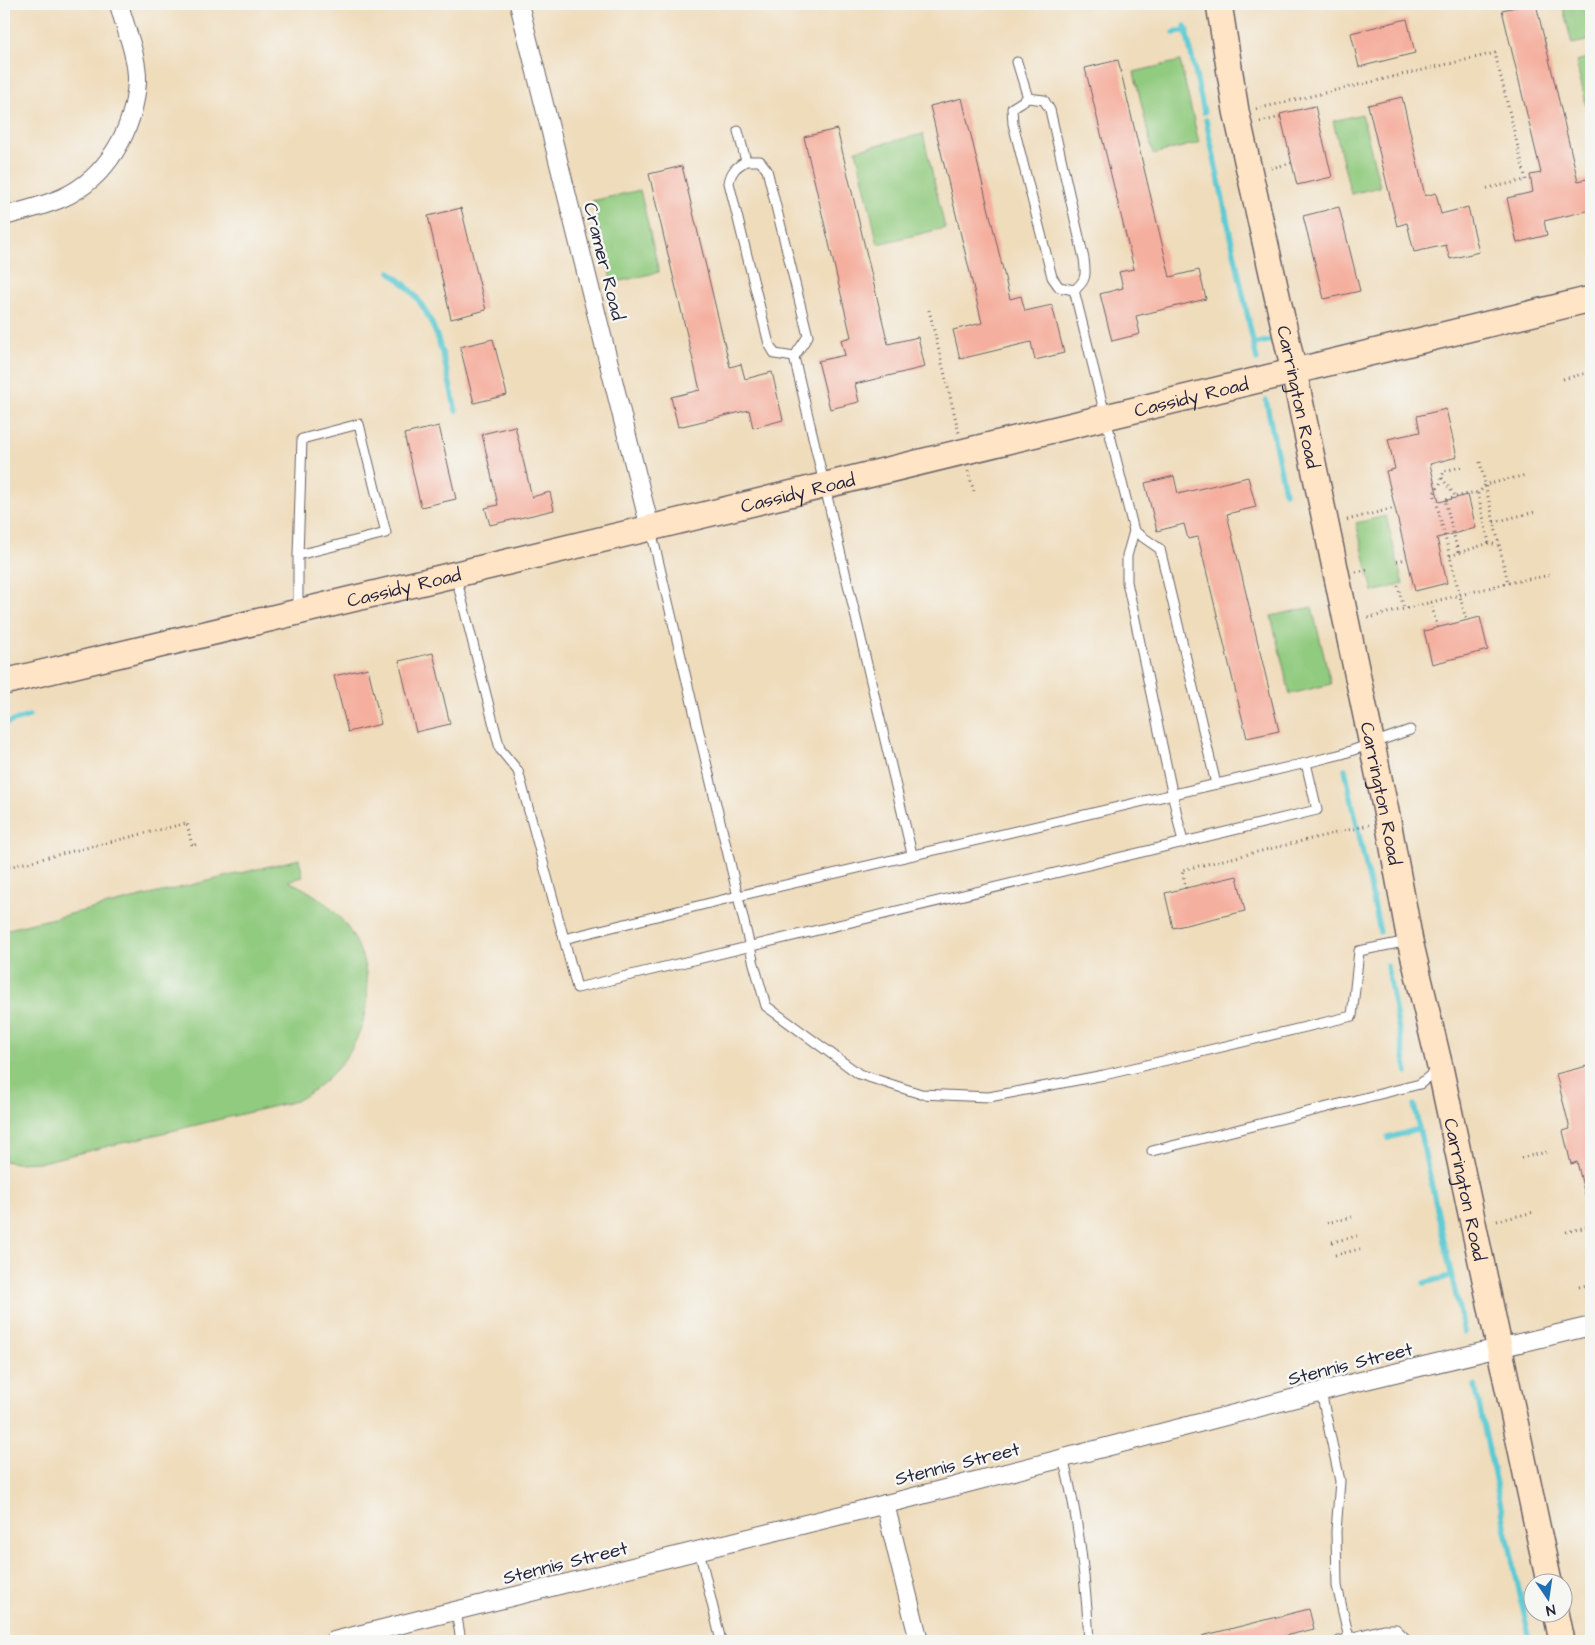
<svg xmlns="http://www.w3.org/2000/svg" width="1595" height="1645" viewBox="0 0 1595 1645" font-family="'Architects Daughter',sans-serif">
<rect width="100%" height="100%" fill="#f6f6f2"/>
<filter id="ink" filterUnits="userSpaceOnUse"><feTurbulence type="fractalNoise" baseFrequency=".02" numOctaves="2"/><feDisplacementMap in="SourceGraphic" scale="10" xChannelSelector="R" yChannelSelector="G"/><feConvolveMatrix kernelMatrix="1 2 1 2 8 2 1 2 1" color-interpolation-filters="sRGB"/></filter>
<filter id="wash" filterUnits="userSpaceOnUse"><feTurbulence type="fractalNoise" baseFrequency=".0096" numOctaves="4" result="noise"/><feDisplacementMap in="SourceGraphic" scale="20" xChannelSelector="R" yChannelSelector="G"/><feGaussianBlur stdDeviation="1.12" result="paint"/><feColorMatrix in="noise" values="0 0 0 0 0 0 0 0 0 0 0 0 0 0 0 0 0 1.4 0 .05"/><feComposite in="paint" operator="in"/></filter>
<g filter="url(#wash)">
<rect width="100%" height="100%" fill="#efdcbb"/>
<g fill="#91cb7f" stroke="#5a765d">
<polygon points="1562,4 1591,4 1591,40 1572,44"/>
<polygon points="1591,57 1591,126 1576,61"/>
<polygon points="1180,61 1199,143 1153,154 1134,72"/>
<polygon points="1362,114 1380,187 1351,194 1333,121"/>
<polygon points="923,134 945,228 878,244 856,150"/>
<polygon points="640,190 659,272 612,283 592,201"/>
<polygon points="1386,516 1403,584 1373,592 1356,523"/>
<polygon points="1312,607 1331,684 1290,694 1271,616"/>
<path d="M299,859L303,877L288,881C392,925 393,1048 296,1101L42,1162L16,1163L4,1161V930Z"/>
</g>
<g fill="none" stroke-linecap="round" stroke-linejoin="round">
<g stroke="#5cc9d2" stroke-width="5.5">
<polyline points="1185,26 1204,112"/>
<polyline points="1174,33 1187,30"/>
<polyline points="1206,120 1257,360"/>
<path d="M390,272C397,278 404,283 410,290C440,321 446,371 456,411"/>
<polyline points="1254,344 1281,338"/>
<polyline points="1266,400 1285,492"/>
<polyline points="4,724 29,716"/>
<polyline points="1345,769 1380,932"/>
<polyline points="1387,966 1407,1073"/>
<polyline points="1414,1105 1464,1332"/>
<polyline points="1388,1138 1419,1129"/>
<polyline points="1424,1283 1451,1276"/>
<polyline points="1475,1386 1530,1641"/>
</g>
</g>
<g id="blocks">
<g fill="#f5af9e">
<polygon points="1530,4 1536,4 1578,181 1591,178 1591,210 1544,221 1547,235 1517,243 1507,198 1533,192 1530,175 1541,173 1502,10"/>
<polygon points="1407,19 1415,53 1359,67 1351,33"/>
<polygon points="1118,60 1170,277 1199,270 1206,299 1136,316 1140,334 1112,341 1100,294 1123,288 1119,272 1134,269 1085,68"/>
<polygon points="1402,97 1425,196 1436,193 1441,214 1468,207 1479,252 1450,259 1446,245 1414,252 1407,223 1397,226 1368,105"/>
<polygon points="962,98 1010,299 1021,296 1025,311 1052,305 1064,353 1035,360 1031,342 960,359 953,330 982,323 930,106"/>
<polygon points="1315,106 1332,177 1297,185 1280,114"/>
<polygon points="837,129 888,344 918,337 925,367 855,384 859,402 830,409 818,361 845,355 841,340 851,337 804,137"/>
<polygon points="682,166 730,367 741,364 745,379 772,372 783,420 753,428 749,410 678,427 671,397 700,390 649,174"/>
<polygon points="1339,207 1360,291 1324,299 1303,216"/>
<polygon points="461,208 486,310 451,319 428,216"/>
<polygon points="493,339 507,395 474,403 460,347"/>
<polygon points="1446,409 1457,457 1430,464 1439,502 1468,495 1476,528 1437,538 1447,583 1415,591 1386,471 1395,469 1388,439 1420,432 1417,416"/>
<polygon points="439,426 456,499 421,507 404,434"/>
<polygon points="515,426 532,497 550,492 554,510 490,525 485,508 498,505 482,434"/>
<polygon points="1174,476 1178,494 1248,477 1256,507 1227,514 1279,731 1247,738 1198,537 1188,539 1184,524 1157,531 1145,483"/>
<polygon points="1480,617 1488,650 1432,664 1424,631"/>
<polygon points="433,653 450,724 416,732 399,661"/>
<polygon points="368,668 381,724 348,732 334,676"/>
<polygon points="1237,876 1245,911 1173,928 1165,893"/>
<polygon points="1591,1065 1591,1198 1586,1199 1577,1162 1571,1164 1563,1131 1570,1129 1556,1074"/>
<polygon points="1309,1609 1314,1629 1264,1641 1202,1641 1202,1636"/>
</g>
</g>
</g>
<g filter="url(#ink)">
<use href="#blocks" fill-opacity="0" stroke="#6a6368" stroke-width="1"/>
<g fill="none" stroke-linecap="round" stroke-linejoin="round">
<g stroke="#6a6368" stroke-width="11">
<g id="lane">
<polyline points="1017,62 1028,98"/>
<path d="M1028,98L1044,100L1050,110L1084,259C1086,273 1087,281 1074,290L1059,287L1052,277L1013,124L1012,108Z"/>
<path d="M738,131L746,161H760L767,170L808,336L794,357L775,354L769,344L729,183C731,171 736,167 746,161"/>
<polyline points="1074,290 1134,531"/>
<polyline points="794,357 912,854"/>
<polyline points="651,530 754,964 766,1006 859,1074 921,1094 989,1097 1104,1075 1352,1016 1359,951 1408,941"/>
<polyline points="456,577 500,749 518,771 564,939"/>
<polyline points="298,609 298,555 386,533 359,424 302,439 298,555"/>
<polyline points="1306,763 1317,810 577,988 564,939 738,896 1306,763 1342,754 1410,730"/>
<polyline points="1183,843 1127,582 1127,556 1134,531 1160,549 1216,784"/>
<polyline points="1152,1151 1420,1084 1438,1069"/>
<polyline points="1321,1392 1340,1481 1336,1531 1337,1586 1349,1638"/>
<path d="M1063,1458C1079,1519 1086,1579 1089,1641"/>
<polyline points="699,1550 721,1641"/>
<polyline points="456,1611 461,1641"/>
<polyline points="1339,1641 1383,1629 1396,1629 1408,1641"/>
</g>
</g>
<g stroke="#6a6368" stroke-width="20">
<g id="street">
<polyline points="519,4 650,528"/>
<path d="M4,216C24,211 43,206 62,198C107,178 134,130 137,82C138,57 125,28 119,4"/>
<polyline points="885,1504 919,1641"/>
<polyline points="334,1641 906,1499 1357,1382 1591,1326"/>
</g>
</g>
<g stroke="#6a6368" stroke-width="28">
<g id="secondary">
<path id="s1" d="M1219,4L1236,111L1294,372L1388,821L1410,941L1440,1067L1549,1582"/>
<path id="s2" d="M4,682L650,528L1591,299"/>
<polyline points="1556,1612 1562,1641"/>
</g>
</g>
<g stroke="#6a6368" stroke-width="3" stroke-dasharray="1 4" stroke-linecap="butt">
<polyline points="1256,109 1495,53 1526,180 1484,189"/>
<polyline points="1260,122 1281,117"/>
<polyline points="1271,168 1292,163"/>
<polyline points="929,310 959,433"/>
<polyline points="1563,379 1591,372"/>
<polyline points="1480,462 1508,583"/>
<polyline points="1461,467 1444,471 1440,484 1434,493 1466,620"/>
<polyline points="968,471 974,492"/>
<polyline points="1442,478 1456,497"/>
<polyline points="1347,520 1395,508"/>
<polyline points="1494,522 1535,512"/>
<polyline points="1489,543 1478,494 1485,485 1526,475"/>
<polyline points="1458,552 1445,500 1475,492 1478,494"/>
<polyline points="1450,556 1489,543 1500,546"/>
<polyline points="1397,561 1407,559"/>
<polyline points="1356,572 1367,570"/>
<polyline points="1398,586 1404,609"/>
<polyline points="1431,602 1437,627"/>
<polyline points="1368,618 1508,583 1551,575"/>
<polyline points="4,868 187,823 192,846 197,844"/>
<polyline points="1186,888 1182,870 1369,825"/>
<polyline points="1521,1158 1547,1152"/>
<polyline points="1497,1221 1534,1212"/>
<polyline points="1327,1223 1352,1217"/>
<polyline points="1566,1232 1591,1226"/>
<polyline points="1332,1242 1357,1236"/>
<polyline points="1335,1255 1360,1249"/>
<polyline points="1579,1287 1591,1284"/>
</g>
<use href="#lane" stroke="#fff" stroke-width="9"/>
<use href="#street" stroke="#fff" stroke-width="18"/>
<use href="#secondary" stroke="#ffe4c6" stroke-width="25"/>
</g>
</g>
<g text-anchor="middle" stroke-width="5" stroke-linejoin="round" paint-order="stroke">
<g font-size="19" fill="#22223b" stroke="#f6f6f2">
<text transform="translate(605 261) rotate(76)" y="7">Cramer Road</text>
<text dy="7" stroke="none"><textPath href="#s2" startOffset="1221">Cassidy Road</textPath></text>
<text dy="7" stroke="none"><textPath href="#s1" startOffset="401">Carrington Road</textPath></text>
<text dy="7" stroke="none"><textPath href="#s2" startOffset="816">Cassidy Road</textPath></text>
<text dy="7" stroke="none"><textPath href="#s2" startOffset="411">Cassidy Road</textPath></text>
<text dy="7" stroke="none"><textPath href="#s1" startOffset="806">Carrington Road</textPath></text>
<text dy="7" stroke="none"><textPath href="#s1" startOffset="1211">Carrington Road</textPath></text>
<text transform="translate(1350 1363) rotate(-14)" y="7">Stennis Street</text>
<text transform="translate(957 1463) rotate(-14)" y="7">Stennis Street</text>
<text transform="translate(565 1562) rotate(-14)" y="7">Stennis Street</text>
</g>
</g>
<rect width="1595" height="1645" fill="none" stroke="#f6f6f2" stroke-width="20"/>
<g transform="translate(1548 1598) rotate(167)"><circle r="24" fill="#f6f6f2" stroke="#a1a1a9"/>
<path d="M0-4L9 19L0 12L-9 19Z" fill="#1f6fb2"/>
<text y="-8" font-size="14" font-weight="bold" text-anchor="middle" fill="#22223b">N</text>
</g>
</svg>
